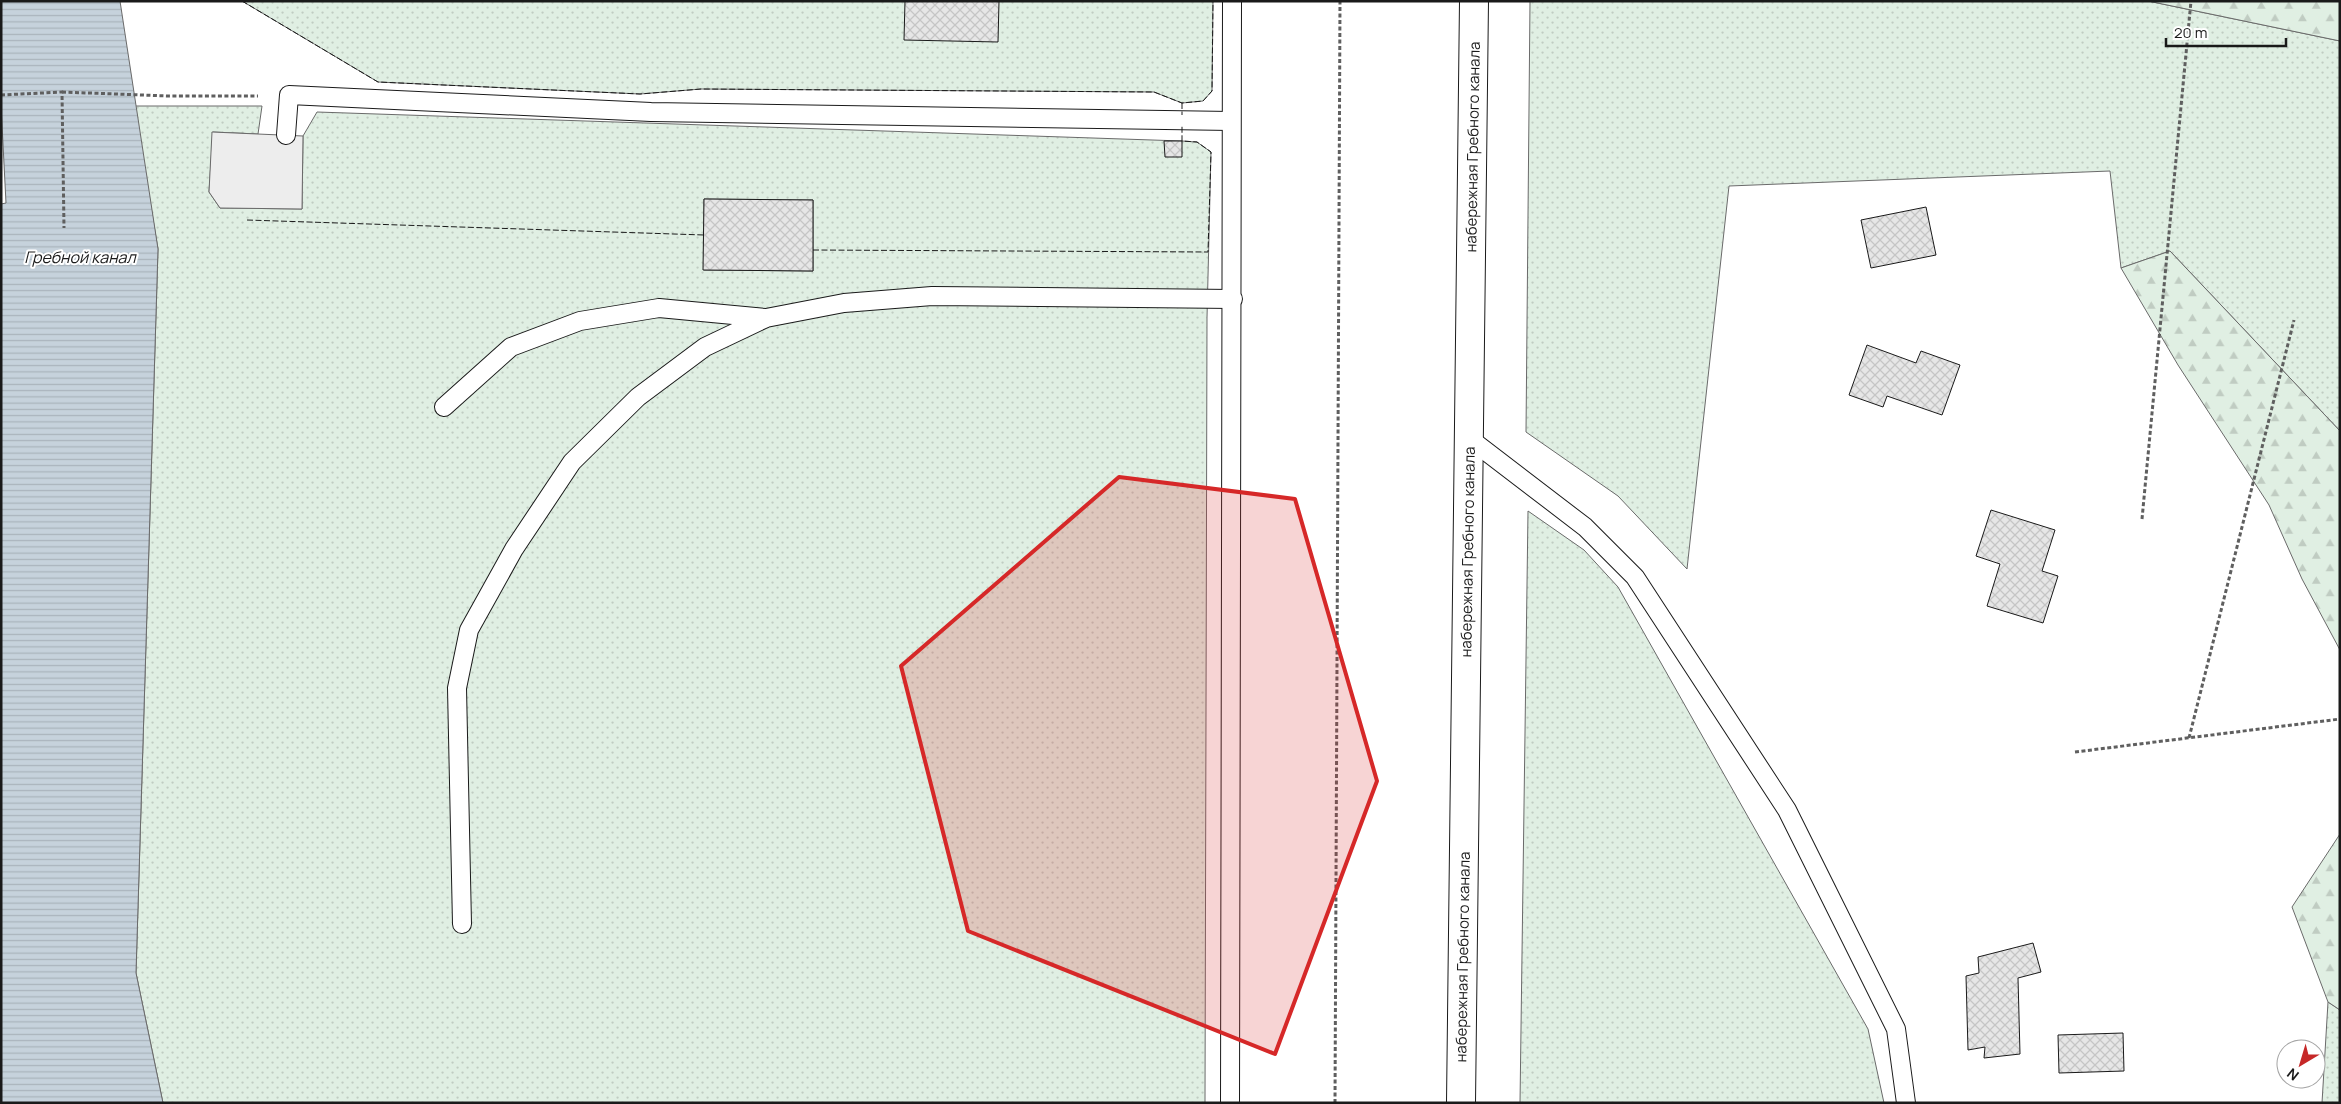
<svg xmlns="http://www.w3.org/2000/svg" width="2341" height="1104" viewBox="0 0 2341 1104" font-family="Manrope,sans-serif">
<defs>
<pattern id="grass-dots" width="8" height="8" patternUnits="userSpaceOnUse" patternTransform="scale(1.25)"><rect width="8" height="8" fill="#e0efe3"/><path d="M2 2h.1M6 6h.1" fill="none" stroke="#c0ccc2" stroke-width="1.8" stroke-linecap="round"/></pattern>
<pattern id="forest-firs" width="22" height="20" patternUnits="userSpaceOnUse" patternTransform="scale(1.25)"><rect width="22" height="20" fill="#e0efe3"/><path d="M5 1l3.5 6h-7zM16 11l3.5 6h-7z" fill="#c0ccc2"/></pattern>
<pattern id="water-rules" width="6" height="5" patternUnits="userSpaceOnUse" patternTransform="scale(1.25)"><rect width="6" height="5" fill="#c6d2dc"/><path d="M0 2.5h6" fill="none" stroke="#aab4bc"/></pattern>
<pattern id="building-cross-hatch" width="8" height="8" patternUnits="userSpaceOnUse" patternTransform="scale(1.25)"><rect width="8" height="8" fill="#e6e6e6"/><path d="M0 0l8 8M0 8l8-8" fill="none" stroke="#c5c5c5"/></pattern>
</defs>
<rect width="100%" height="100%" fill="#fff"/>
<g fill="url(#grass-dots)" stroke="#6a6a6a" fill-rule="evenodd">
<polygon points="242,1 1213,1 1212,91 1203,101 1182,103 1154,92 701,89 640,94 378,82"/>
<polygon points="1530,1 2148,1 2340,41 2340,431 2170,251 2121,268 2110,171 1729,186 1687,569 1618,496 1526,432"/>
<path d="M134,106H262L258,134L213,132L209,192L220,208L302,209L303,136L317,112L1182,141L1197,142L1211,152L1207,318L1205,1103H163L136,973L158,249ZM704,199L813,200V271L704,270Z"/>
<polygon points="1528,511 1584,550 1618,587 1868,1029 1884,1103 1520,1103"/>
<polygon points="2328,1002 2340,1010 2340,1103 2322,1103"/>
</g>
<g fill="url(#forest-firs)" stroke="#6a6a6a">
<polygon points="2148,1 2340,1 2340,41"/>
<polygon points="2170,251 2340,431 2340,650 2302,579 2269,505 2178,365 2121,268"/>
<polygon points="2340,834 2340,1010 2328,1002 2292,907"/>
</g>
<polygon fill="#ededed" stroke="#6a6a6a" points="212,132 303,136 302,209 220,208 209,192"/>
<polygon fill="url(#water-rules)" stroke="#6a6a6a" points="1,1 120,1 158,249 136,973 163,1103 1,1103"/>
<polygon fill="#fff" stroke="#6a6a6a" points="1,105 6,203 1,204"/>
<g fill="url(#building-cross-hatch)" stroke="#1a1a1a">
<polygon points="905,1 999,1 998,42 904,40"/>
<polygon points="1164,141 1182,141 1182,157 1165,157"/>
<polygon points="704,199 813,200 813,271 703,270"/>
<polygon points="1926,207 1936,255 1871,268 1861,220"/>
<polygon points="1867,345 1916,363 1921,351 1960,365 1942,415 1887,396 1883,407 1849,395"/>
<polygon points="1991,510 2055,530 2042,571 2058,576 2043,623 1987,606 2000,564 1976,556"/>
<polygon points="2033,943 2041,972 2018,978 2020,1054 1984,1058 1985,1047 1968,1050 1966,976 1979,973 1978,957"/>
<polygon points="2123,1033 2124,1071 2059,1073 2058,1035"/>
</g>
<g fill="none" stroke-linecap="round" stroke-linejoin="round">
<g stroke="#1a1a1a" stroke-width="20">
<g id="service">
<polyline points="286,135 289,95 651,112 1231,121"/>
<polyline points="444,407 511,347 580,321 659,308 765,318"/>
<polyline points="1470,439 1585,527 1635,577 1787,810 1896,1029 1906,1103"/>
<polyline points="462,924 457,688 469,630 514,549 572,462 638,397 705,347 766,318 844,303 932,296 1233,299"/>
<polyline points="1230,1103 1232,1"/>
</g>
</g>
<g stroke="#1a1a1a" stroke-width="30">
<polyline id="tertiary" points="1461,1103 1474,1"/>
</g>
<g stroke="#5f5f5f" stroke-width="3" stroke-dasharray="4 2.5" stroke-linecap="butt">
<polyline points="62,92 169,96 258,96"/>
<polyline points="1,95 62,92 64,228"/>
<polyline points="2142,519 2191,1"/>
<polyline points="2189,738 2294,320"/>
<polyline points="2075,752 2340,719"/>
<polyline points="1335,1103 1340,1"/>
</g>
<use href="#service" stroke="#fff" stroke-width="18"/>
<use href="#tertiary" stroke="#fff" stroke-width="28"/>
<g stroke="#1a1a1a" stroke-width="1" stroke-dasharray="6 2.5" stroke-linecap="butt">
<polyline points="242,1 378,82 640,94 701,89 1154,92 1182,103 1203,101 1212,91 1213,1"/>
<polyline points="1182,103 1182,115"/>
<polyline points="247,220 704,235"/>
<polyline points="813,250 1208,252 1211,152 1197,142 1182,141 1182,125"/>
</g>
</g>
<path fill="#d62828" fill-opacity="0.2" stroke="#d62828" stroke-width="4" stroke-linejoin="round" d="M1119,477L1295,499L1377,781L1275,1054L968,931L901,666Z"/>
<g text-anchor="middle" stroke-width="4" stroke-linejoin="round" paint-order="stroke">
<g font-size="15" fill="#1a1a1a" stroke="#fff">
<text transform="translate(1473 147) rotate(-89)" y="5">набережная Гребного канала</text>
<text transform="translate(1468 552) rotate(-89)" y="5">набережная Гребного канала</text>
<text transform="translate(1463 957) rotate(-89)" y="5">набережная Гребного канала</text>
</g>
<g font-size="16" font-style="italic" fill="#1a1a1a" stroke="#fff">
<text x="80" y="263">Гребной канал</text>
</g>
</g>
<rect width="2341" height="1104" fill="none" stroke="#1a1a1a" stroke-width="5"/>
<g transform="translate(2301 1064) rotate(218)"><circle r="24" fill="#ffffff" stroke="#a3a3a3"/>
<path d="M0-4L9 19L0 12L-9 19Z" fill="#c62828"/>
<text y="-8" font-size="14" font-weight="bold" text-anchor="middle" fill="#1a1a1a">N</text>
</g>
<path d="M2166 38v8h120v-8" fill="none" stroke="#1a1a1a" stroke-width="2.5"/>
<text x="2174" y="38" font-size="15" fill="#1a1a1a" stroke="#ffffff" stroke-width="4" paint-order="stroke">20 m</text>
</svg>
